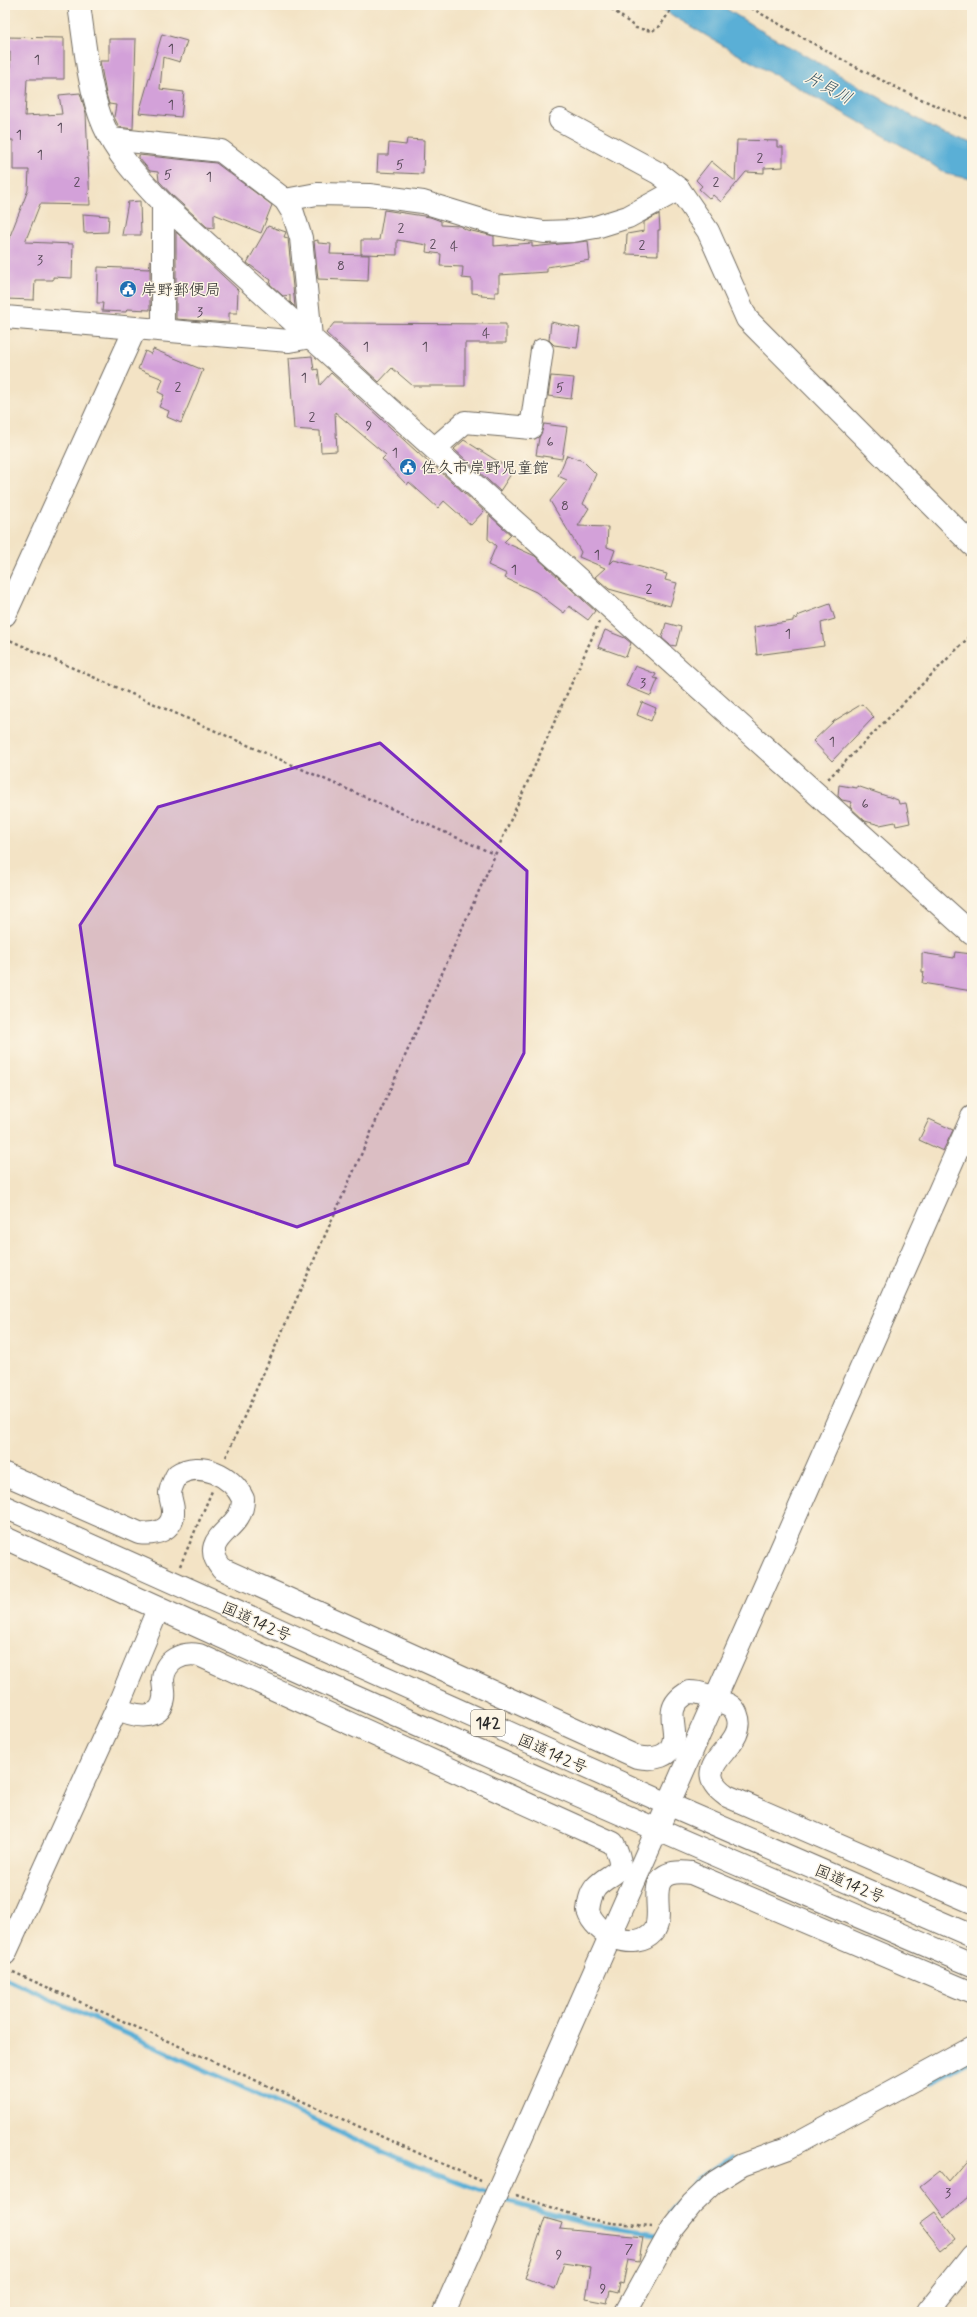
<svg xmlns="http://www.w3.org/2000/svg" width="977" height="2317" viewBox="0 0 977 2317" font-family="Mynerve,'Klee One',sans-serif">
<rect width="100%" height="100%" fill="#fcf5e5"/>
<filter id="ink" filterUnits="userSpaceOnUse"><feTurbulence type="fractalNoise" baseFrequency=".025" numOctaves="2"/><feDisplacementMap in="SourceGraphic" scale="8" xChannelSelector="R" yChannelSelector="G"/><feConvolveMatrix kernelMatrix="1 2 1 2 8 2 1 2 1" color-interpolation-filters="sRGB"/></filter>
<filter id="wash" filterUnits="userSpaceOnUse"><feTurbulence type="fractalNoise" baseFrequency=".012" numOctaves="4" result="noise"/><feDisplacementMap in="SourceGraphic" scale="16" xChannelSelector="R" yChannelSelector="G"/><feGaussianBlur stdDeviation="0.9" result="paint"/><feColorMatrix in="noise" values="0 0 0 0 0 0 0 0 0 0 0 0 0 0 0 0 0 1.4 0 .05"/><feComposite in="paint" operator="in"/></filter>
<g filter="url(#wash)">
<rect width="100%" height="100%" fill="#f3e3c5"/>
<polygon fill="#5aafd6" stroke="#426d80" points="655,5 720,5 760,30 944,134 972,143 972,179 946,174 917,154 732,51"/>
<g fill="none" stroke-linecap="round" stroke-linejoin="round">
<g stroke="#5aafd6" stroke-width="5">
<polyline points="5,1978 416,2167 490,2194"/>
<polyline points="930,2083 972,2061"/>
<polyline points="502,2200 586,2224 657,2234"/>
<polyline points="670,2212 698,2180 730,2158"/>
</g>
</g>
<g id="blocks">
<g fill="#d3a1d9">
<polygon points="162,34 187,41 180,62 163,57 160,89 184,92 181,117 139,113"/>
<polygon points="5,37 64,38 64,79 27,79 25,116 62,114 59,95 80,93 86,113 90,205 40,204 25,242 73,244 72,278 53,277 53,280 35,280 34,300 5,299 8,241 28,190 29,170 13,170 13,140 8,140 5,89 10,89 10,52 5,52"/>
<polygon points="109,39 136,39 133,129 119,127 114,117 116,105 109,104 106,94 100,61 109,61"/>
<polygon points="407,139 424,140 423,174 377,172 378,155 388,155 389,143 406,145"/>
<polygon points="737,140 777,141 777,147 783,147 783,167 764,168 764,173 746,172 721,202 713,195 710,199 699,189 702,186 696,180 711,161 735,181"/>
<polygon points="139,155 216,163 272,205 261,233 214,214 214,228 207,227 172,195 159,181 158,172 150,171 139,158"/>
<polygon points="140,201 141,235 122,235 128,202"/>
<polygon points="384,210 430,217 441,221 441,225 460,226 467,230 494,236 494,246 532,243 532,247 588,241 590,260 547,267 547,272 499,275 499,292 495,292 495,297 481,296 482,294 472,293 472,279 462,278 463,267 440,266 441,254 426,252 427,245 397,240 397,255 361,254 361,240 379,240"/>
<polygon points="83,214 109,216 108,232 84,233"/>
<polygon points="659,214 660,230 658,230 658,255 626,254 627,234 644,231 644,222"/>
<polygon points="268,226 286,232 284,237 288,238 295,307 290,302 290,295 283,296 270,284 271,280 247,263"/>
<polygon points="176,232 238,290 237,313 229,313 229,323 176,319"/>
<polygon points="318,240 318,243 331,244 330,254 369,255 368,281 318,279 314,241"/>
<polygon points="150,260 150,310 127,309 126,312 102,311 103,303 97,303 98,267 150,269 149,262"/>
<polygon points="551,322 580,328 577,348 554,345 549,340"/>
<polygon points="334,323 506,324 506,343 465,343 465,386 413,386 392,368 379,382 326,333"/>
<polygon points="153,349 203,370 181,423 167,417 169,411 159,407 164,395 158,392 163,379 138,369 145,351 151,354"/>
<polygon points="312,356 314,370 318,369 320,385 331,373 429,463 430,462 484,511 471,525 444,501 438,508 409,482 407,485 382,459 386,455 335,412 337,451 321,452 320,431 294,429 289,358"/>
<polygon points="551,376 574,378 571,399 548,396"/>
<polygon points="544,424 567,427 562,459 536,455 539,438"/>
<polygon points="464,440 513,471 500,491 454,449"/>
<polygon points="567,455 583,461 596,474 583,504 589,508 578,526 608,527 607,547 615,550 610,564 614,560 667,574 665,580 677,583 670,606 609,589 595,577 605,568 579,557 581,552 550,501 567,480 558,476"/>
<polygon points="489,515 511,535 504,542 535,556 595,611 588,620 569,606 564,613 536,592 505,578 507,574 488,565 496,546 488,539"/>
<polygon points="830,604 835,619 821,623 824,646 757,655 754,627 793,621 793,619 798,618 797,616"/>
<polygon points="666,623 681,627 676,646 670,645 662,638"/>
<polygon points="605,630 625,638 631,643 626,657 598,647"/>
<polygon points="635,666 656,674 654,678 658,679 651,696 626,686"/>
<polygon points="642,702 656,708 651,721 637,715"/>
<polygon points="862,704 874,717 832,761 813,741 834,721"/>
<polygon points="839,785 857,788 857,786 898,800 899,804 906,803 910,823 896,826 895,822 880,825 865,821 850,807 852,802 842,800 838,796"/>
<polygon points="955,952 972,954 972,991 922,983 924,972 922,972 922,953 954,958"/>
<polygon points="929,1119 953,1130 943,1151 919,1140"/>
<polygon points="972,2156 972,2194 944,2217 920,2186 939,2171 949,2183"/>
<polygon points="935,2212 955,2239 941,2250 920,2223"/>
<polygon points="545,2218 562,2223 560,2229 643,2237 639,2262 628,2260 623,2284 620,2283 618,2293 610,2291 607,2303 586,2299 591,2267 564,2263 555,2289 525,2278"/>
</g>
</g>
</g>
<g filter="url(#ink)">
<use href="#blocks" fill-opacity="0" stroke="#716b61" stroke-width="1"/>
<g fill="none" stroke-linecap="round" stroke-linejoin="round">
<g stroke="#716b61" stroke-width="24">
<g id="minor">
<path d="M79,5C85,44 88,89 104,126C117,156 141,180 163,204L972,934"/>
<polyline points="560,120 658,173 679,189 708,231 747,319 972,545"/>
<polyline points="285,200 317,194 369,195 423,202 495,224 544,232 573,231 596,227 628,217 679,189"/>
<polyline points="5,317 289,341 311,337 301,238 293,213 285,200 221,151 111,139"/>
<polyline points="163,330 163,204"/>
<polyline points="435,448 465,422 531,428 542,350"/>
<polyline points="5,615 135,329"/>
<path d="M5,1474L139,1533C154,1535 174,1531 173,1511C173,1505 170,1499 170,1493C171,1486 174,1481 177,1475C200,1460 232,1475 243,1499C243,1505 242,1511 238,1517C226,1535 201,1543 222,1569L637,1757C653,1760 672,1758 674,1738C675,1729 671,1719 673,1710C675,1701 682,1696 689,1692C703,1692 712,1697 724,1703C731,1705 735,1709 737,1715C750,1748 682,1765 727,1796L972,1902"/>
<path d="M117,1708C132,1716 161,1723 164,1698C165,1691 163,1685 163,1679C165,1660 182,1652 199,1655L613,1843C630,1875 612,1870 596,1887C590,1894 589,1902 588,1911C595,1934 634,1953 653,1932C669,1914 636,1866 691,1873L972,1993"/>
<polyline points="5,1954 117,1708 158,1609"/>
<polyline points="444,2312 972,1117"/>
<polyline points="626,2312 672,2229 692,2204 715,2182 742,2165 786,2149 972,2048"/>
<polyline points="927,2312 972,2256"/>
</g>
</g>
<g stroke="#716b61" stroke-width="24">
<g id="highway">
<polyline points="5,1507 668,1804 972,1936"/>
<path d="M5,1538C325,1686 648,1827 972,1965"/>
</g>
</g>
<g stroke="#716b61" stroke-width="2.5" stroke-dasharray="3 3" stroke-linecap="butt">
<polyline points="607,5 636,28 652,31 660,26 674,5"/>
<path d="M746,5C819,47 893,91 972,120"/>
<polyline points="5,638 494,854"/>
<polyline points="828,779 972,634"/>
<polyline points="226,1457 599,622"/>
<polyline points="180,1566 212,1491"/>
<polyline points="13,1972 481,2181"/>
<polyline points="516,2195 580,2217 611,2223 652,2226"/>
</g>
<use href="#minor" stroke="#fff" stroke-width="22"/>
<use href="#highway" stroke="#fff" stroke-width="22"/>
</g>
</g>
<path fill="#7b2cbf" fill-opacity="0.2" stroke="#7b2cbf" stroke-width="3" stroke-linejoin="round" d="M380,743L527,871L524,1053L468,1163L297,1227L115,1165L80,925L158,807Z"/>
<defs>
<g id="civic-disc" transform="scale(0.9)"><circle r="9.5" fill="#1f6fb2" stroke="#fcf5e5"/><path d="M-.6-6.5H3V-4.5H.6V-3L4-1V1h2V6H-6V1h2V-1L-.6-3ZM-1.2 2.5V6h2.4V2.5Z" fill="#fff"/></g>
</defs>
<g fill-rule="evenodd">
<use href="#civic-disc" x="128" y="289"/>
<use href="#civic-disc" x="408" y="467"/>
</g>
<g text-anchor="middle" stroke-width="3" stroke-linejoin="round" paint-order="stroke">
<g font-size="14" fill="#554856">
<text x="171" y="53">1</text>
<text x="37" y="64">1</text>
<text x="171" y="109">1</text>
<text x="60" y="132">1</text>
<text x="19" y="139">1</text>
<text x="40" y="159">1</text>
<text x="760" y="162">2</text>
<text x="400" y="169">5</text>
<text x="168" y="179">5</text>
<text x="209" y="181">1</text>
<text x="77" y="186">2</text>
<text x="716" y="186">2</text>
<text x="401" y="232">2</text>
<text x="433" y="248">2</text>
<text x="642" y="249">2</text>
<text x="454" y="251">4</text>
<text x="40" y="264">3</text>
<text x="341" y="270">8</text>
<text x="200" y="316">3</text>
<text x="486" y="338">4</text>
<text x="366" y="351">1</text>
<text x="425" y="351">1</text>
<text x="304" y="382">1</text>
<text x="178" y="391">2</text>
<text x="560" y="392">5</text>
<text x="312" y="421">2</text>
<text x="369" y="430">9</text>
<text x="550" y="446">6</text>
<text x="395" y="457">1</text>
<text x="565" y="510">8</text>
<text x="597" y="559">1</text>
<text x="514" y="574">1</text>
<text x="649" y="593">2</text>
<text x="788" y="638">1</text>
<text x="643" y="687">3</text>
<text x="832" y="746">1</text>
<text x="865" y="808">6</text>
<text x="948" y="2197">3</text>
<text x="629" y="2253">7</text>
<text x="559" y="2259">9</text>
<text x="603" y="2293">9</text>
</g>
<rect fill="#fcf5e5" stroke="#6a6863" stroke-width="1" x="471" y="1710" width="34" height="26" rx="3"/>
<g font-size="15" font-weight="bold" fill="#2b2b2b">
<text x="488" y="1728">142</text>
</g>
<g font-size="16" fill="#2b2b2b" stroke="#fcf5e5" text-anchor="start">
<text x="141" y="295">岸野郵便局</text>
<text x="421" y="473">佐久市岸野児童館</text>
</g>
<g font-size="16" fill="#2b2b2b" stroke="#fcf5e5">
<text transform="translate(257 1621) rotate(24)" y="6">国道142号</text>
<text transform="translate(553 1753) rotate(24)" y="6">国道142号</text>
<text transform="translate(850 1883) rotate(23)" y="6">国道142号</text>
</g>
<g font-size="17" font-style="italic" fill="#3b5967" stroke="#fcf5e5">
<text transform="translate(829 87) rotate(29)" y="6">片貝川</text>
</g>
</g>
<rect width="977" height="2317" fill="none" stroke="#fcf5e5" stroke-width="20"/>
</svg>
